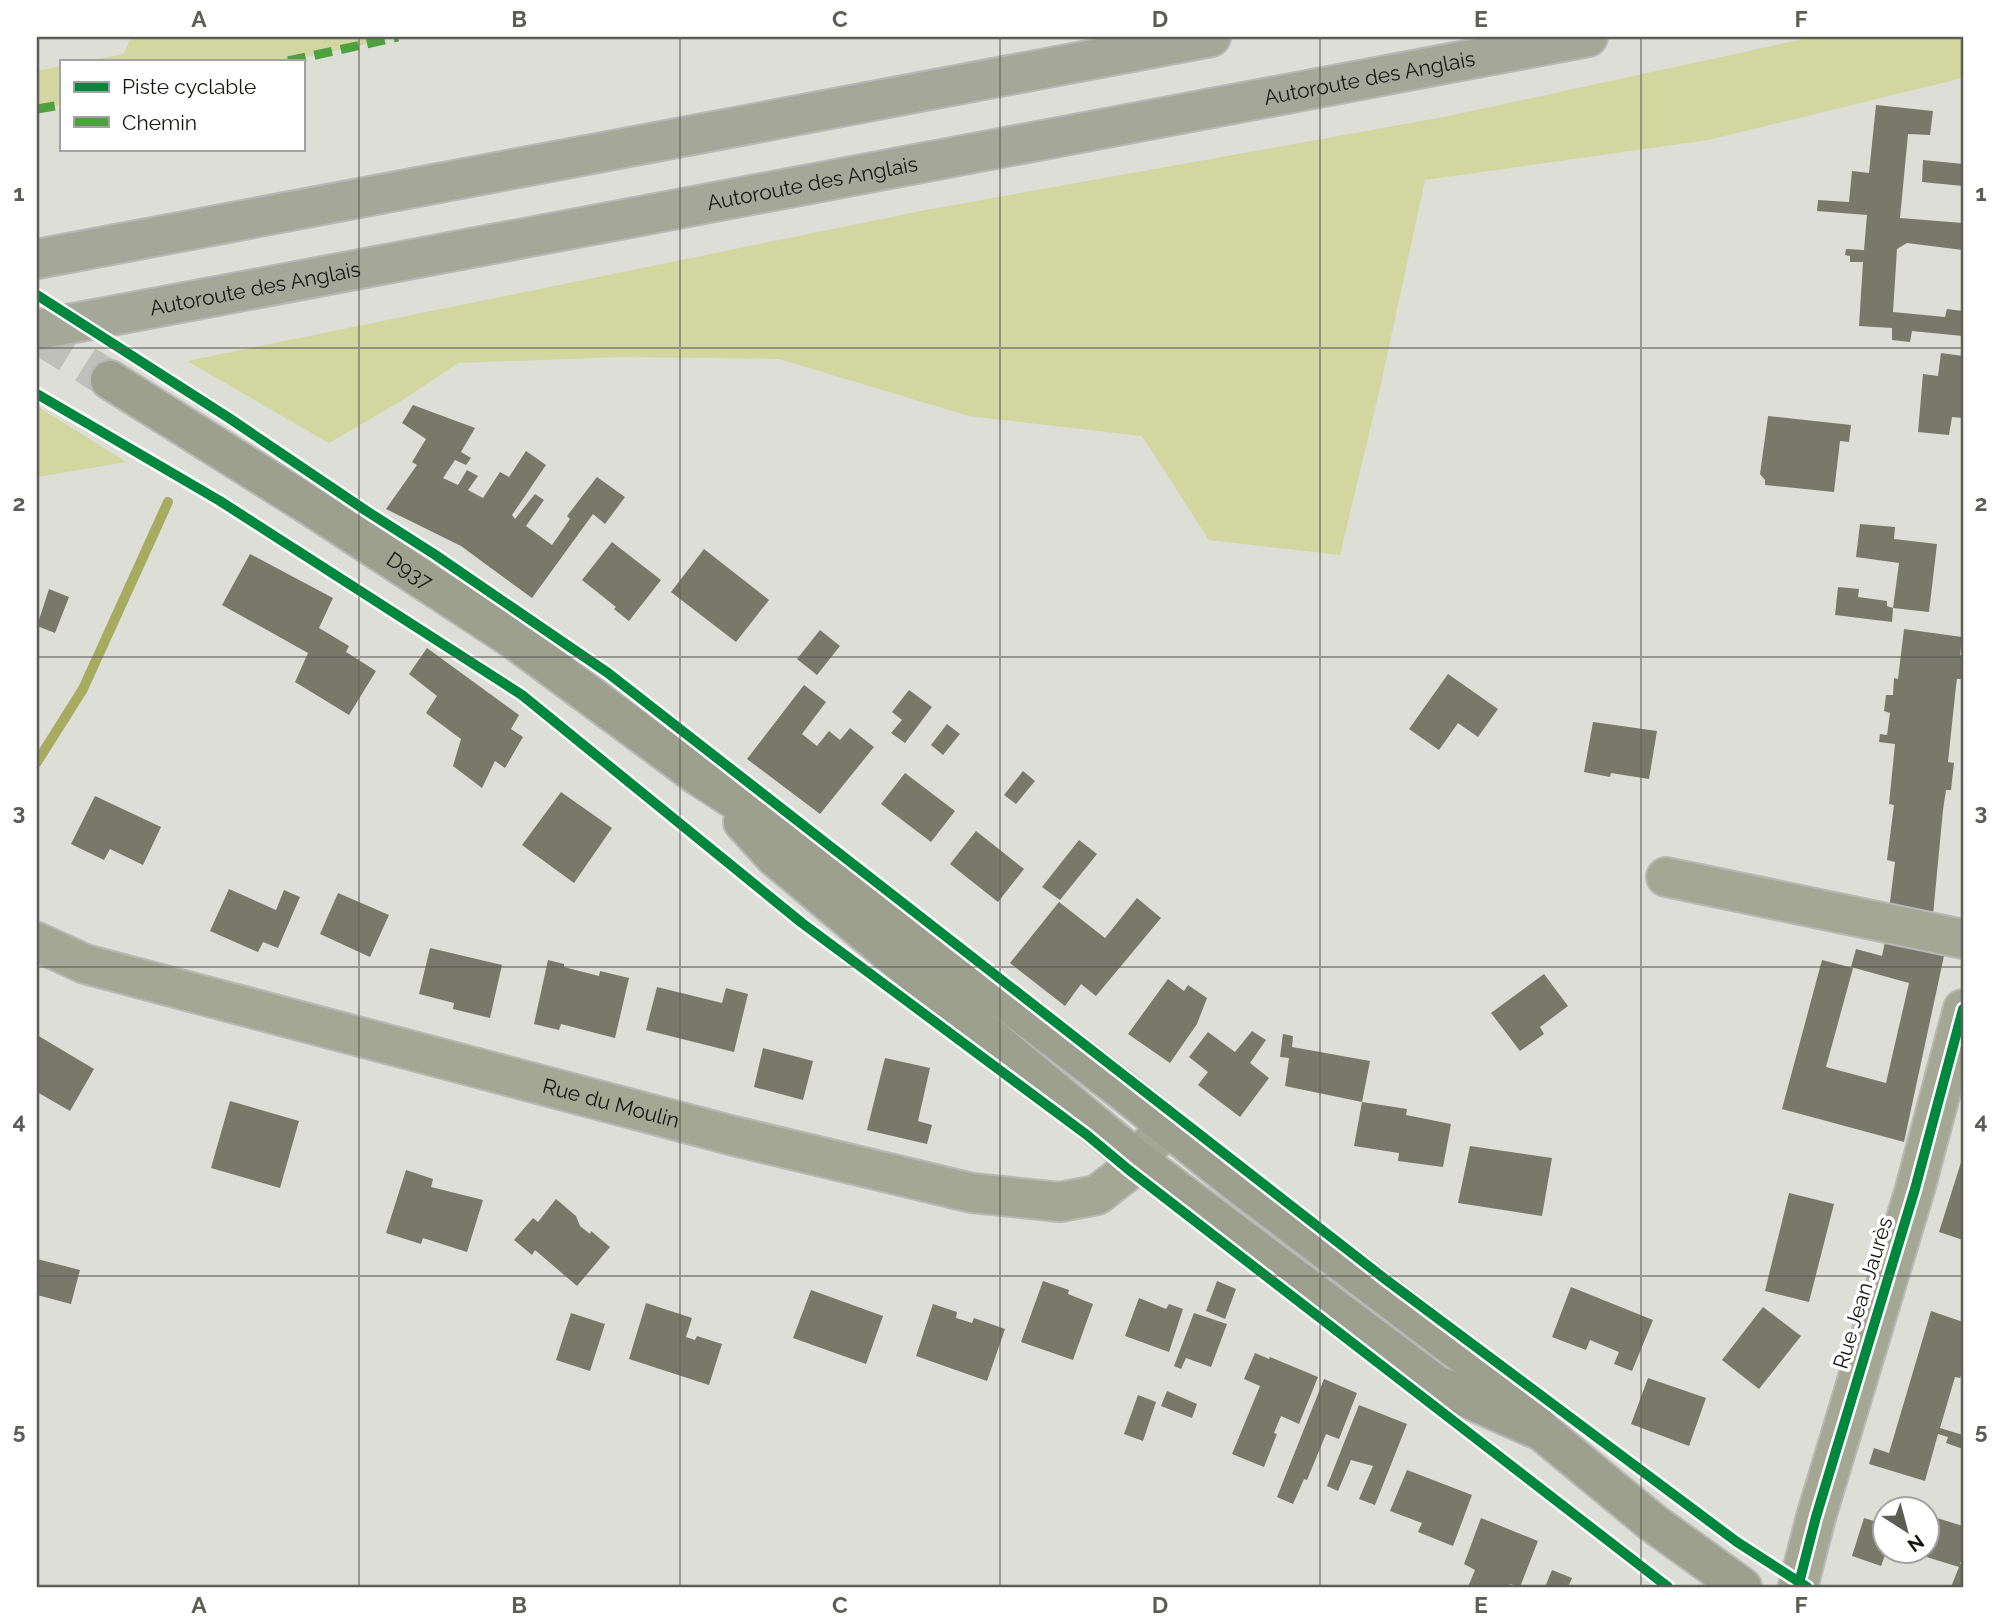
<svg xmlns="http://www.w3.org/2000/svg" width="2000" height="1624" viewBox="0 0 2000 1624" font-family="Raleway,sans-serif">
<rect width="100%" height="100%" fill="#ddded6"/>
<g fill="#d1d79f">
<polygon points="131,37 398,37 288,61 88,61 124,54"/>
<polygon points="1813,37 1963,37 1963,78 1708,140 1425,180 1380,388 1340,555 1209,540 1142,436 969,416 779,359 621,357 458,363 401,401 329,443 187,361 926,210 1444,117"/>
<polygon points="61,66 61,105 37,109 37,71"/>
<polygon points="37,406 126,462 37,477"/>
</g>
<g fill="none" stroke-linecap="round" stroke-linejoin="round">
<polyline stroke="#a6ac5f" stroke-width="10" points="37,762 83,689 168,502"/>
</g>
<g fill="#78796b">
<polygon points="1876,105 1933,111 1930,135 1908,134 1900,218 1963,223 1963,250 1907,243 1897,249 1893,312 1945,317 1947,309 1963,311 1963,336 1912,331 1910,342 1892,340 1892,328 1859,326 1863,262 1850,262 1850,256 1845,255 1846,249 1864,250 1867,215 1817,211 1818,200 1849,202 1852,171 1869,173"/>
<polygon points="1923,160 1963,164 1963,186 1922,182"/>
<polygon points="1941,353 1963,356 1963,418 1952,417 1949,435 1918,432 1923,374 1938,376"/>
<polygon points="413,405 475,428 461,452 471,458 466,465 455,460 443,478 458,485 467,470 478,476 468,490 483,498 500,472 509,477 526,451 546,465 512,515 515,519 535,494 544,500 526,526 552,545 570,519 567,516 597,477 625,497 605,524 593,514 532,598 461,546 386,509 417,465 412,462 426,439 402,423"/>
<polygon points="1768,416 1851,425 1849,442 1840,441 1834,492 1765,485 1765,480 1760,474"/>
<polygon points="1860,524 1895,527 1894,539 1937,544 1929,612 1893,608 1899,563 1856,557"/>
<polygon points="612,542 661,580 629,621 614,609 616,607 582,580"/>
<polygon points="704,549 769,600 736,642 671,592"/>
<polygon points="250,554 333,598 319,628 349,646 346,652 376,671 349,715 295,682 308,653 222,605"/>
<polygon points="1838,587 1859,589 1858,597 1887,601 1887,606 1893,608 1892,622 1835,615"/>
<polygon points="49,589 69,597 55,633 37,626"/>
<polygon points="1904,629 1962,637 1960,655 1963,656 1963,679 1957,679 1956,686 1948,762 1954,763 1951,790 1946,790 1943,810 1933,915 1889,910 1895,862 1887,860 1894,805 1889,804 1895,744 1879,742 1880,734 1887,735 1890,713 1884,711 1886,695 1893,695 1894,678 1898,679"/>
<polygon points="820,630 840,646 817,675 797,659"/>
<polygon points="427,648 519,715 511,729 523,737 505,768 495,761 482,788 453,766 461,739 426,713 437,696 409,674"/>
<polygon points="1448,674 1498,709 1478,737 1458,723 1439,750 1409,729"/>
<polygon points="804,685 826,702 802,734 817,746 829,731 840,740 850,728 874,747 820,814 747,759"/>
<polygon points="909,690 932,707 905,743 891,733 902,720 892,712"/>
<polygon points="1593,722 1657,731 1649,779 1611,773 1610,777 1584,772"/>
<polygon points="947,724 960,734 943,755 931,745"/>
<polygon points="1023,771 1035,781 1016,804 1004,795"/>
<polygon points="905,773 955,811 931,842 881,804"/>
<polygon points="561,792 612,828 574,883 522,845"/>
<polygon points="95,796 161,827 143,865 110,849 104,860 71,844"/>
<polygon points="976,831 1024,869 998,902 950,864"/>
<polygon points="1079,840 1097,854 1060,900 1042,887"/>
<polygon points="229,889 276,910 284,890 300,897 278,948 263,942 258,952 210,931"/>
<polygon points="338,893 389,915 370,957 320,934"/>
<polygon points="1137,898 1161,918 1096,996 1081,984 1065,1006 1010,963 1059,902 1105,938"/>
<polygon points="1885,942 1944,956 1904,1142 1782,1109 1822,960 1853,968 1826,1067 1886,1083 1909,983 1851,967 1856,949 1882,956"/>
<polygon points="430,948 502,965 490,1018 453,1009 454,1003 419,994"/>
<polygon points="548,960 564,964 564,967 599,976 600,971 629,978 615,1038 561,1024 559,1030 534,1024"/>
<polygon points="1544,974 1568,1006 1540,1027 1544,1034 1520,1051 1491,1013"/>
<polygon points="1168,979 1184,991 1188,985 1207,998 1197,1024 1170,1063 1128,1034"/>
<polygon points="657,987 722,1003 726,988 748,994 734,1052 646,1030"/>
<polygon points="1252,1031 1266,1040 1250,1063 1269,1078 1240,1117 1198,1085 1208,1072 1189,1057 1208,1032 1235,1052"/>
<polygon points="1283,1034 1293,1036 1292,1047 1370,1061 1362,1102 1285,1086 1289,1058 1280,1057"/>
<polygon points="37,1035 94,1069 70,1111 37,1092"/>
<polygon points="763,1048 813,1061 803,1100 754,1087"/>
<polygon points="885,1058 930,1068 918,1121 932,1125 927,1144 867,1130"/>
<polygon points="230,1101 299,1121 280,1188 211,1168"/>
<polygon points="1362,1102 1407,1109 1406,1115 1451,1124 1443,1167 1398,1161 1399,1153 1354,1146"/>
<polygon points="1470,1146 1552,1158 1542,1216 1458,1203"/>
<polygon points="1963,1156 1963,1240 1939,1232"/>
<polygon points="406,1170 433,1179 431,1187 483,1200 467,1252 423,1238 421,1244 386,1233"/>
<polygon points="1789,1193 1834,1204 1809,1302 1765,1291"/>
<polygon points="556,1199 576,1216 580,1226 590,1234 591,1231 610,1247 577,1286 535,1250 532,1255 514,1240 533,1218 538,1222"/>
<polygon points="37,1259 80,1270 71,1304 37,1295"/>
<polygon points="1043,1281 1069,1290 1068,1294 1093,1304 1073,1360 1021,1342"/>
<polygon points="1217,1281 1236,1289 1225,1319 1206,1311"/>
<polygon points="1571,1287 1653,1320 1632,1371 1614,1364 1619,1352 1590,1340 1586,1350 1552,1337"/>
<polygon points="811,1290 883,1316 866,1364 793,1338"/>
<polygon points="1139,1298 1166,1309 1169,1304 1183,1309 1169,1352 1125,1336"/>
<polygon points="646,1303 692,1318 686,1337 695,1340 697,1336 722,1344 709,1385 629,1359"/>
<polygon points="933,1304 957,1312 956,1318 972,1323 974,1318 1005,1329 987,1381 916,1356"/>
<polygon points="1763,1307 1801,1336 1759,1389 1722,1360"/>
<polygon points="1931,1311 1963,1322 1963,1369 1960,1378 1955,1377 1940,1428 1963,1435 1963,1449 1946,1443 1948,1437 1938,1434 1925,1481 1869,1464 1874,1448 1889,1453"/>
<polygon points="571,1313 605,1324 590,1371 556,1360"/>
<polygon points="1194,1313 1227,1324 1211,1367 1186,1358 1181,1369 1174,1366"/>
<polygon points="1255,1353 1269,1359 1270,1357 1318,1377 1299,1424 1281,1416 1274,1433 1277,1434 1264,1467 1232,1454 1260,1386 1244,1379"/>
<polygon points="1648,1378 1706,1398 1689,1446 1631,1424"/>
<polygon points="1324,1379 1357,1393 1339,1439 1326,1434 1307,1480 1304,1479 1293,1504 1277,1497"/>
<polygon points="1167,1391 1197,1404 1192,1418 1161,1406"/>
<polygon points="1138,1395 1156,1402 1143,1441 1124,1434"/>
<polygon points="1359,1405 1407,1424 1375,1505 1359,1499 1373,1466 1351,1460 1338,1491 1327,1486"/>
<polygon points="1407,1470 1472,1495 1453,1546 1418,1532 1422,1523 1390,1511"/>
<polygon points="1927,1515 1963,1526 1963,1555 1960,1564 1963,1565 1963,1587 1951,1587 1959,1567 1907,1551 1927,1550"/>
<polygon points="1481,1518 1538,1541 1520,1587 1510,1584 1509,1587 1468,1587 1475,1570 1464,1564"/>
<polygon points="1864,1518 1884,1524 1884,1550 1887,1550 1881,1566 1852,1556"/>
<polygon points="1552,1570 1572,1578 1568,1587 1545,1587"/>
</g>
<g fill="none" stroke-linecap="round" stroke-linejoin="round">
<polyline stroke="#bfc0b9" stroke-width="38" stroke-dasharray="38 19" stroke-linecap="butt" points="37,334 110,380"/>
<g stroke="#b8b9b4" stroke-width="42">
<g id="minor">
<polyline points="1666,877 1963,939"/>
<path id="s1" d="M37,942L85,964L734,1136L972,1193L1060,1202L1097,1195L1129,1170L1166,1126"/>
<polyline points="1798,1587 1816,1517 1915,1189 1963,1009"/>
</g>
</g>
<g stroke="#b8b9b4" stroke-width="42">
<g id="major">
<path id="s2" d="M110,380L312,507L515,640L700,777L794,838L1127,1094L1235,1181L1502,1384L1544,1433L1653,1523L1742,1587"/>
<polyline points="743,822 775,857 1137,1160 1435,1384 1534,1428"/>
</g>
</g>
<g stroke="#b8b9b4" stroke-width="42">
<g id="highway">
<polyline points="37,259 1211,37"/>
<path id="s3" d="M37,330L1588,37"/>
</g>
</g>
<use href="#minor" stroke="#a4a794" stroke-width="38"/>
<use href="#major" stroke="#9ea08f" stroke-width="38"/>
<use href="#highway" stroke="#a5a798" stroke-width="38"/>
<g stroke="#4ea13f" stroke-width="9" stroke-dasharray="18 9" stroke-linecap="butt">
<polyline points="288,61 398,37"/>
<polyline points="37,109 61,105"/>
</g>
<g stroke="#fff" stroke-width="15">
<g id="cycleway">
<polyline points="37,295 229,418 365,510 434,554 608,673 1385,1279 1737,1542 1807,1587"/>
<polyline points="37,394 220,501 522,695 802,923 1087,1135 1129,1170 1668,1587"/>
<polyline points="1798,1587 1816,1517 1915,1189 1963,1009"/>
</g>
</g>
<use href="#cycleway" stroke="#00873e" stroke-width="10"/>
</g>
<path fill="none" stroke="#5c5d57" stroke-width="2" stroke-opacity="0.55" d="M359,37V1587M680,37V1587M1000,37V1587M1320,37V1587M1641,37V1587M37,348H1963M37,657H1963M37,967H1963M37,1276H1963"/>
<g text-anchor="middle" stroke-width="7" stroke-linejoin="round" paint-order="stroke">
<g font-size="21" fill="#161712" stroke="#fff">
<text dy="7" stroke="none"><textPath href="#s3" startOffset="1356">Autoroute des Anglais</textPath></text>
<text dy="7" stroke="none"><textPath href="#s3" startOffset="789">Autoroute des Anglais</textPath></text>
<text dy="7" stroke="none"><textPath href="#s3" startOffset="222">Autoroute des Anglais</textPath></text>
<text dy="7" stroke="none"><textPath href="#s2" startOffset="355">D937</textPath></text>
<text dy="7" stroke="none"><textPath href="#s1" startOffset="597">Rue du Moulin</textPath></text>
<text transform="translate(1863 1293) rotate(-73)" y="7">Rue Jean Jaurès</text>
</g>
</g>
<rect width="2000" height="1624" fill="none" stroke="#ffffff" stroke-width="77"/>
<rect x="60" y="60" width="245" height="91" fill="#ffffff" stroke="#a2a2a0" stroke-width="2"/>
<rect x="74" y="82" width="35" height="10" fill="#00873e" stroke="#a2a2a0" stroke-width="2"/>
<text x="122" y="94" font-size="21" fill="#161712">Piste cyclable</text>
<rect x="74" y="117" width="35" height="10" fill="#4ea13f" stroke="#a2a2a0" stroke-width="2"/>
<text x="122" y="130" font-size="21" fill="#161712">Chemin</text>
<g transform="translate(1906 1530) rotate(144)"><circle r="33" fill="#ffffff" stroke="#a2a2a0" stroke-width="2"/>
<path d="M0-5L12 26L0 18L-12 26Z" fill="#5c5d57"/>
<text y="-10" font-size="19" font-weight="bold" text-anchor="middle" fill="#161712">N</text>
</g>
<rect x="38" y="38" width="1924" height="1548" fill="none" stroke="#5c5d57" stroke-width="2.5"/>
<g font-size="23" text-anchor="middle" font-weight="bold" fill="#5c5d57">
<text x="199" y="27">A</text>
<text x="519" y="27">B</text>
<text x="840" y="27">C</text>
<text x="1160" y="27">D</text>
<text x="1481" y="27">E</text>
<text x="1801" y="27">F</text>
<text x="19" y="201">1</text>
<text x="1981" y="201">1</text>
<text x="19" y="511">2</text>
<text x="1981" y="511">2</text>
<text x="19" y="820">3</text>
<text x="1981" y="820">3</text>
<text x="19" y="1129">4</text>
<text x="1981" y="1129">4</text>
<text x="19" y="1439">5</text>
<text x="1981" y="1439">5</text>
<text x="199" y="1613">A</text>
<text x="519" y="1613">B</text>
<text x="840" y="1613">C</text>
<text x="1160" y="1613">D</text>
<text x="1481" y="1613">E</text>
<text x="1801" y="1613">F</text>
</g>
</svg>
